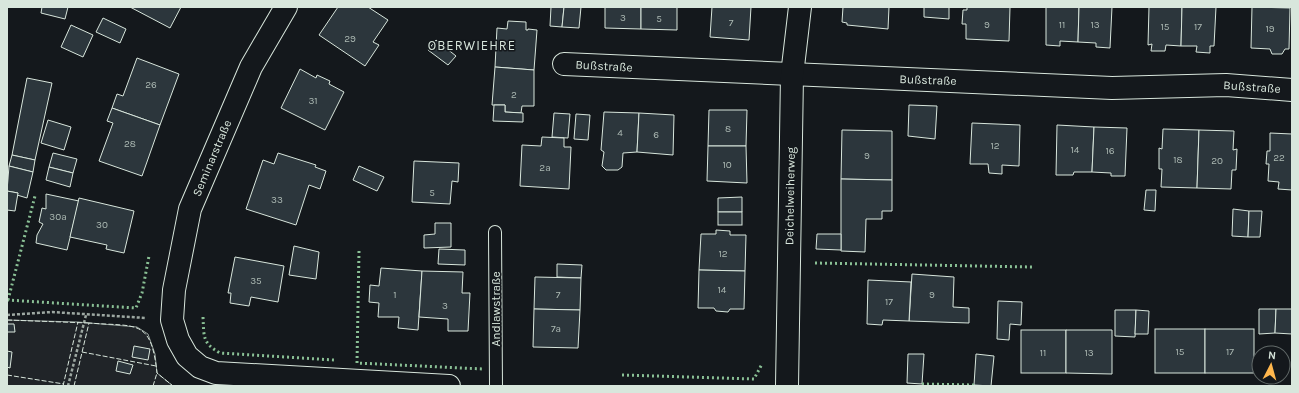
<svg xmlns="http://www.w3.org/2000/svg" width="1299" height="393" viewBox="0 0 1299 393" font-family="Karla,sans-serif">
<rect width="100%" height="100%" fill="#14181c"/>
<polygon fill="#202428" stroke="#939e99" points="7,320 78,322 137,327 148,334 155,354 157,373 173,386 7,386"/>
<g fill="#2c363c" stroke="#d8e6dc">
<polygon points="42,7 68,7 65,19 41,13"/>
<polygon points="130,7 181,7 170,28"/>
<polygon points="338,7 368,7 388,20 373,42 379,45 365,66 319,35"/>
<polygon points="551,7 564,7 562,27 550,26"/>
<polygon points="564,7 581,7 579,28 562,27"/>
<polygon points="605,7 641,7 641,29 605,28"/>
<polygon points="641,7 677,7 677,30 641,29"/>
<polygon points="712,7 751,7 749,40 710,37"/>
<polygon points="843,7 889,7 888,29 847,25 847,23 842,22"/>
<polygon points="924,7 949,7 949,19 924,17"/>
<polygon points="967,7 1010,7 1009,41 966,39 966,24 962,24 963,10 967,10"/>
<polygon points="1046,7 1079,7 1078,42 1060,41 1060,46 1046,45"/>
<polygon points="1079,7 1112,7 1110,48 1096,47 1096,43 1078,42"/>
<polygon points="1149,7 1182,7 1181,46 1166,45 1165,51 1151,51 1152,44 1148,45"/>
<polygon points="1182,7 1216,7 1214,46 1210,46 1210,53 1196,52 1197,46 1181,46"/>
<polygon points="1252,7 1290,8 1289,49 1285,49 1282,54 1272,54 1270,49 1251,48"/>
<polygon points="103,18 126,29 120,43 96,32"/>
<polygon points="508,21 526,22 526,30 528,30 528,29 537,30 534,70 495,67 497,28 507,29"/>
<polygon points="71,25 93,35 83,57 61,47"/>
<polygon points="436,40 456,56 448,65 428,50"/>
<polygon points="137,58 179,74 160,125 112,108 117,94 123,96"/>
<polygon points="495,67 534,70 534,106 522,106 521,113 505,112 505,105 492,105"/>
<polygon points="300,69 316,78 317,75 330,81 329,84 344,92 325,130 281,108"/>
<polygon points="27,78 52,83 35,160 12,155"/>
<polygon points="494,105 505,105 505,112 523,113 523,122 493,121"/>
<polygon points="909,105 937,106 935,139 908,136"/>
<polygon points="112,108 160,125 142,176 99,161 113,123 107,121"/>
<polygon points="709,110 747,110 746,146 708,146"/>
<polygon points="604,112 639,113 637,152 623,153 622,167 618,170 606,170 602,166 604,152 601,150"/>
<polygon points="554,113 570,114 568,138 552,137"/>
<polygon points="639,113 674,115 673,155 637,152"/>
<polygon points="576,114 590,115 588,140 574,139"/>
<polygon points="48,120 71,127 64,150 41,143"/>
<polygon points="972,123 1020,125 1019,166 1002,165 1002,174 989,173 988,164 970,164"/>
<polygon points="1057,125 1094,127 1092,172 1074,172 1073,175 1056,175"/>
<polygon points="1094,127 1127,128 1125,176 1111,176 1111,173 1092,172"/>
<polygon points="1163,129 1199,130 1197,188 1161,187 1162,169 1159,169 1159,148 1162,149"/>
<polygon points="842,130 892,131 892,180 841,179"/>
<polygon points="1199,130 1234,131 1233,150 1237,149 1236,170 1232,170 1231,189 1197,188"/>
<polygon points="1270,133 1292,134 1292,190 1278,189 1279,182 1268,181 1269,164 1266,164 1267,151 1270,151"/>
<polygon points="542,137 564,138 564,147 571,147 569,189 520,186 522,145 541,146"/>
<polygon points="708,146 746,146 747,183 707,181"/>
<polygon points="53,153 77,159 73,173 49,167"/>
<polygon points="278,153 316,165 315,167 326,171 320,189 309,185 296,225 246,209 263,160 274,164"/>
<polygon points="12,155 35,160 33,172 9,166"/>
<polygon points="414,161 459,163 458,182 452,181 450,204 412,202"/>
<polygon points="9,166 33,172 27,198 17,195 18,193 7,191"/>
<polygon points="359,166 384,177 377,191 353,180"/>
<polygon points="49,167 73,173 70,187 46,180"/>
<polygon points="841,179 892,180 892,211 882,211 882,219 866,219 865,252 841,251"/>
<polygon points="7,189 7,191 18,193 15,211 7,210"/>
<polygon points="1146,190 1156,190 1155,211 1144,210"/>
<polygon points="46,194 79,201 67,250 36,243 37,235 43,224 39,222 42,208 46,209"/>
<polygon points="742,197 742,212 718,212 718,198"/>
<polygon points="79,198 134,211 124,253 106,249 107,245 70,237"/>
<polygon points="1233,209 1249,211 1248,237 1232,236"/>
<polygon points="1249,211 1262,211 1260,237 1248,237"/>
<rect x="718" y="212" width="24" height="13"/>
<polygon points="435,223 451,223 451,247 424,248 424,235 435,234"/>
<polygon points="716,230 730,231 730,235 746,235 745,271 699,270 701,234 716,234"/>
<polygon points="817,234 841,234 841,250 816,249"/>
<polygon points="294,246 319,252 316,279 289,275"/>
<polygon points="439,249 465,250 465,265 438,264"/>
<polygon points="235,257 284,266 278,302 251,297 249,306 230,303 231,293 228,293"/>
<polygon points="557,264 582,265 581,278 557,277"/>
<polygon points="381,268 422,271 418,330 398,328 399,317 378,317 379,303 369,302 370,285 379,286"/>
<polygon points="699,270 745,271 744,309 730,309 728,312 716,311 714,308 698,308"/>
<polygon points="422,271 463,272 462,293 470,293 468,331 448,331 448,319 419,317"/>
<polygon points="912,274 954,277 953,307 969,308 969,323 909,321"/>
<polygon points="535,277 581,278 580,310 534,309"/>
<polygon points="868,280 911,282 909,321 883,320 882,325 867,324"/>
<polygon points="998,301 1022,302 1021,325 1010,324 1009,340 997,339"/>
<polygon points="534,309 580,310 578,348 533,347"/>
<polygon points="1259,309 1276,309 1275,333 1259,334"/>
<polygon points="1276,309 1292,309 1292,334 1275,333"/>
<polygon points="1115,310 1136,310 1135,337 1115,336"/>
<polygon points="1136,310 1149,311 1148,334 1135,334"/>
<polygon points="7,324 14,324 15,332 7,332"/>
<rect x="1155" y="329" width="50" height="44"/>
<rect x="1205" y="329" width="49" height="44"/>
<rect x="1021" y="330" width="45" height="43"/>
<polygon points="1066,330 1112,330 1112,374 1066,373"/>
<polygon points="134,346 150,349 148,360 132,357"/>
<polygon points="7,351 12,352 10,368 7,367"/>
<polygon points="908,354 924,354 922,384 907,383"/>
<polygon points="976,354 994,356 991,386 974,385"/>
<polygon points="118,361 133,365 130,374 116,371"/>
</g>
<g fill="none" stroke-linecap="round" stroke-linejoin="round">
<g stroke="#d8e6dc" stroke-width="14">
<polyline id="lane" points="495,232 496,386"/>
</g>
<g stroke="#d8e6dc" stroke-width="24">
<g id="street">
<polyline points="286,7 251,67 190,209 174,290 172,320 178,340 187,356 200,367 216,373 449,386"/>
<polyline points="564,64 1112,88 1226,85 1292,90"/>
<polyline points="787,386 792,75 800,7"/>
</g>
</g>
<g stroke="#9da8a2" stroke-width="2.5" stroke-dasharray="3 2" stroke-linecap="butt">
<polyline points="7,315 52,312 146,318"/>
<polyline points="68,386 86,315"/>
</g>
<use href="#lane" stroke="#14181c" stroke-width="12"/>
<use href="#street" stroke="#14181c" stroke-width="22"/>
<g stroke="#8ac095" stroke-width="3" stroke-dasharray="2 3" stroke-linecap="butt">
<polyline points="359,251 357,363 483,369"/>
<polyline points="815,263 1032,267"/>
<polyline points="7,300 136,308 142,293 149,256"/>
<polyline points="8,300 35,196"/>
<path d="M203,317C204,336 202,343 220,353L334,360"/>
<polyline points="622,375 754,379 762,364"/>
<polyline points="922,384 974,385"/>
</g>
<g stroke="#d8e6dc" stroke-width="1" stroke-dasharray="5 2" stroke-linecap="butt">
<polyline points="7,320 89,323"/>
<polyline points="82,352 156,366"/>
<polyline points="7,375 64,384"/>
<polyline points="63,386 78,322"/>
<path d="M74,386L89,323C137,327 151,318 157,373L173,386"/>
<polyline points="153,386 157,373"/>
</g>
</g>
<g text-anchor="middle" stroke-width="3" stroke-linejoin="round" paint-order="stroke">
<g font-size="10" fill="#adbab4">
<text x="623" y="21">3</text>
<text x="659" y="22">5</text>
<text x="731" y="26">7</text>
<text x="987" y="28">9</text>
<text x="1062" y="28">11</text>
<text x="1095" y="28">13</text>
<text x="1165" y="30">15</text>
<text x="1198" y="30">17</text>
<text x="1270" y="32">19</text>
<text x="350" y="42">29</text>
<text x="151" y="88">26</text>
<text x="514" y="98">2</text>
<text x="313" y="104">31</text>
<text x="728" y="132">8</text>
<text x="620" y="136">4</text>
<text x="656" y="138">6</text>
<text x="130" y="147">28</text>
<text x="995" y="149">12</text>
<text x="1075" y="153">14</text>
<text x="1110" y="154">16</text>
<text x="867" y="159">9</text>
<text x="1279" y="161">22</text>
<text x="1178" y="163">18</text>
<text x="1217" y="164">20</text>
<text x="727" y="168">10</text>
<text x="545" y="171">2a</text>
<text x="432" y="196">5</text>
<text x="277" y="203">33</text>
<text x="58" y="220">30a</text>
<text x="102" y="228">30</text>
<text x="723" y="257">12</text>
<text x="256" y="284">35</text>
<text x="722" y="293">14</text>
<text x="395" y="298">1</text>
<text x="558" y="298">7</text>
<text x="932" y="298">9</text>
<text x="889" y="305">17</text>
<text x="445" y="309">3</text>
<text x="556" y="332">7a</text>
<text x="1180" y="355">15</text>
<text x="1230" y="355">17</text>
<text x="1043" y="356">11</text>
<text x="1089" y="356">13</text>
</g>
<g font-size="12" fill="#d8e6dc" stroke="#14181c">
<text transform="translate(604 66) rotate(3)" y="4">Bußstraße</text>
<text transform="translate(928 80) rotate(2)" y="4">Bußstraße</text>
<text transform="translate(1252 87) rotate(4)" y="4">Bußstraße</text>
<text transform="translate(212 158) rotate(-67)" y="4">Seminarstraße</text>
<text transform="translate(790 196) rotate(-89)" y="4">Deichelweiherweg</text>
<text transform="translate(496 309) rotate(-90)" y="4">Andlawstraße</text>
</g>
<g font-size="13" letter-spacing="1" fill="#d8e6dc" stroke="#14181c">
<text x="472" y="50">OBERWIEHRE</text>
</g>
</g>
<rect width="1299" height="393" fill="none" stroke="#d8e6dc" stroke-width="16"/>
<g transform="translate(1271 365) rotate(6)"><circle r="19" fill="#14181c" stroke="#626a69"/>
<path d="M0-3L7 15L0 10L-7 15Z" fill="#ffb74d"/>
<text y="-6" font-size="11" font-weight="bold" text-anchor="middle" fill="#d8e6dc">N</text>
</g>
</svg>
